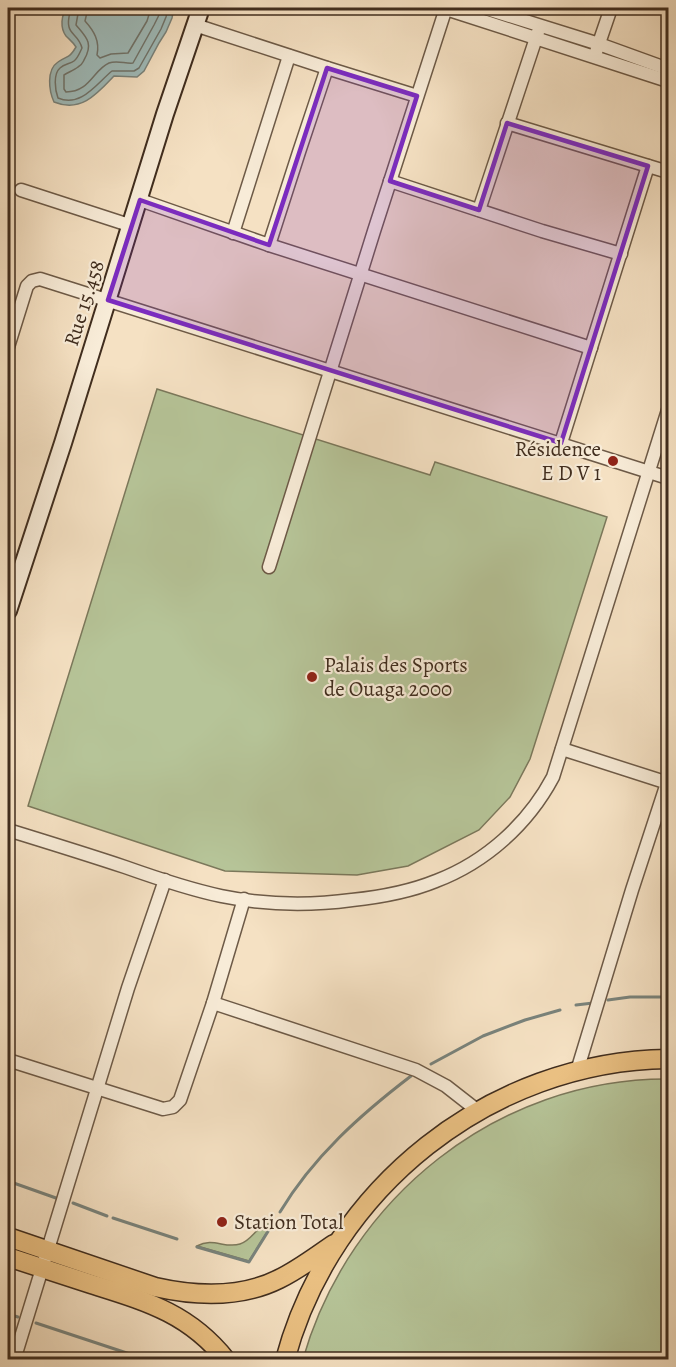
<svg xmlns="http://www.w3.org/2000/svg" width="676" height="1367" viewBox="0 0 676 1367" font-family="Alegreya,serif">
<rect width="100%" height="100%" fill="#f5e1c3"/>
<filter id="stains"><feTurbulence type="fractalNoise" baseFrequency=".00333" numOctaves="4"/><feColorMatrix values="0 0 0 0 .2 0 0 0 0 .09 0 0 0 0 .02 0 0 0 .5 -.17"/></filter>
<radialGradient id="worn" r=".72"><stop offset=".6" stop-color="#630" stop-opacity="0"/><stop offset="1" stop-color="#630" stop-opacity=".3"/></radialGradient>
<g fill="#b6c498" stroke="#7b785b" stroke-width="1.5">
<polygon points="157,389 430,475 435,462 607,517 530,759 510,797 479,830 408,866 357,875 225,871 28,806"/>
<path d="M668,1079V1359H303C349,1198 498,1078 668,1079Z"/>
<path d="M266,1224H272L249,1261L197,1246C213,1237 225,1249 240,1244C251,1241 256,1228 266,1224Z"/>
</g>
<path fill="#9fbcbb" stroke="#79837c" stroke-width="1.5" d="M67,8H174L172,18L166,32L159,43L144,71L137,77L114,76C97,94 81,113 54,102C49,91 46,70 58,62C68,55 69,59 76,47C73,42 70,40 66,36C60,28 61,15 67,8Z"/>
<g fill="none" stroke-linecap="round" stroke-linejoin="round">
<g stroke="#70746c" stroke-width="1.5">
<path d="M71,8C70,14 67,20 69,27C71,35 79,36 82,48C80,52 78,58 74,61C70,64 64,64 60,68C53,74 55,90 58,98C81,108 97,83 112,71H134L139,68L161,29L166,17L168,8"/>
<path d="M79,8L76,25C86,37 94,43 84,60C82,64 82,65 78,67C74,70 69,72 64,75V89L66,92C90,92 93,70 109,63C117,60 126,64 133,63L154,25L159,15L160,8"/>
<path d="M88,8L85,21C94,31 100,41 97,55L100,58L111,54L128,53L147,21L151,8"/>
</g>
<g stroke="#79837c" stroke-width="3">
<polyline points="608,1000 630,997 668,997"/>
<polyline points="576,1005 593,1003"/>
<polyline points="431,1064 483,1036 525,1020 560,1010"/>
<polyline points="8,1181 56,1198"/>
<polyline points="73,1203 107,1216"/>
<path d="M280,1212C313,1157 360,1115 411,1076"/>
<polyline points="113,1218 177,1239"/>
<polyline points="197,1247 249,1262 272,1225"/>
<polyline points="8,1314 18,1317"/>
<polyline points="36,1323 148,1360"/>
</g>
<g stroke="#6d5a47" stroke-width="15">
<g id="minor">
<polyline points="443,8 668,81"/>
<polyline points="484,8 599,44 668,69"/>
<polyline points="195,25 327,68 417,96"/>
<polyline points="596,52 611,8"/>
<polyline points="507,123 668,172"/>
<polyline points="390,181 542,231 621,254"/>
<polyline points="21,190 132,226"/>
<polyline points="140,200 269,245 591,348"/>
<polyline points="479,210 538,32"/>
<polyline points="233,233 289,56"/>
<polyline points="269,245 299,152 327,68"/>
<path d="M8,347L27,286L32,281L40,279C250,344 459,412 668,478"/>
<polyline points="561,443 648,166"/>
<polyline points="269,567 374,231 446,8"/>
<polyline points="8,570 18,577"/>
<polyline points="562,749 668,783"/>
<path d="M8,830C47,842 86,854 125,867C156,878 188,889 221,896C265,905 307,906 352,900C381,897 409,892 436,881C486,862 528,824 553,777L668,410"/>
<polyline points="213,1003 416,1070 446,1086 478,1111"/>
<polyline points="8,1060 163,1109 173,1107 180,1100 213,1003 244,899"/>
<polyline points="577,1071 632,890 668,780"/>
<polyline points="14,1360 128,988 165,880"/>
</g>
</g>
<g stroke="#402d1e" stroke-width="20">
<polyline id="secondary" points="8,611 63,443 165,114 201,8"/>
</g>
<g stroke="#402d1e" stroke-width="21">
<g id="primary">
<path d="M8,1237L155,1287C195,1296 241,1298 279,1279C298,1270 316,1256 334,1244"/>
<path d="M8,1257C35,1266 63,1275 91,1284C145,1301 189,1313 226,1360"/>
<path d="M285,1360C331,1188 490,1061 668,1059"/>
</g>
</g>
<use href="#minor" stroke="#f8ecd8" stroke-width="12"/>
<use href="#secondary" stroke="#f8ecd8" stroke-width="16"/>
<use href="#primary" stroke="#eac082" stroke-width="18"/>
</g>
<path fill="#7b2cbf" fill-opacity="0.2" stroke="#7b2cbf" stroke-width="4.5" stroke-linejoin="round" d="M327,68L417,96L390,181L479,210L507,123L648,166L561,443L108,300L140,200L269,245Z"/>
<g fill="#8f2418" stroke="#f8ecd8" stroke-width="2">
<circle cx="613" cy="461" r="6"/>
<circle cx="312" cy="677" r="6"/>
<circle cx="222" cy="1222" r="6"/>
</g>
<g text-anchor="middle" stroke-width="4.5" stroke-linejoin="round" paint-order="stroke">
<g font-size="21" fill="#402d1e" stroke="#f8ecd8">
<text transform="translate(84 303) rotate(-72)" y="7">Rue 15.458</text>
</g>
<g font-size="21" fill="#402d1e" stroke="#f8ecd8" text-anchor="start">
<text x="601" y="456" text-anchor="end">Résidence<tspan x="601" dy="24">E D V 1</tspan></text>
<text x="324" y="672">Palais des Sports<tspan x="324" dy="24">de Ouaga 2000</tspan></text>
<text x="234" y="1229">Station Total</text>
</g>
</g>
<rect width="676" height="1367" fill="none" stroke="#f5e1c3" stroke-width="30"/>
<rect x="9" y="9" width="658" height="1349" fill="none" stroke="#402d1e" stroke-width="3"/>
<rect x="15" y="15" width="646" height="1337" fill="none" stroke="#402d1e" stroke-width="1.5"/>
<rect width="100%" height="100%" filter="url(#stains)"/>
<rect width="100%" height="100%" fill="url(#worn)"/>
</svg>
